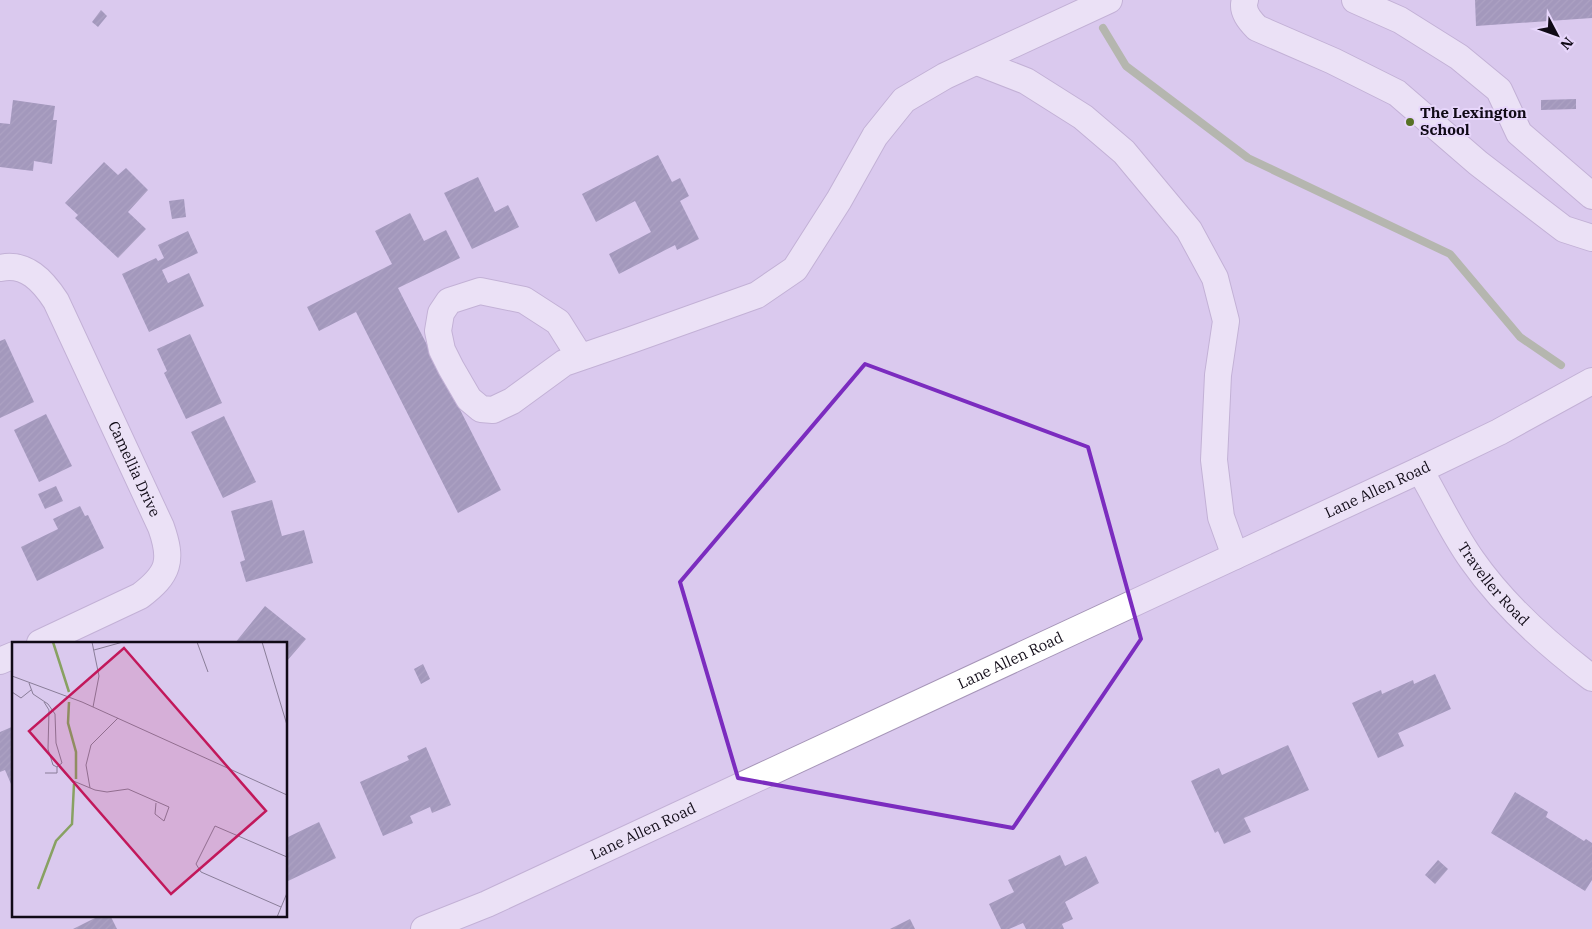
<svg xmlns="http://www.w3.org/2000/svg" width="1592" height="929" viewBox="0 0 1592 929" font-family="'IBM Plex Serif',serif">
<defs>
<pattern id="building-hatch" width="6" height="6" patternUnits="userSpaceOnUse" patternTransform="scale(1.25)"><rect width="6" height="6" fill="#5f5d7f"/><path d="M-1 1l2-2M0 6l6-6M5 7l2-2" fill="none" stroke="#75738e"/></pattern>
</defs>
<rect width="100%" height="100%" fill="#dac9ee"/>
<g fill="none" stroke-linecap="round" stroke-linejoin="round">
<polyline stroke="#88a162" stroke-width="8" points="1103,28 1126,66 1248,158 1450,254 1520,337 1561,365"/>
</g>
<g fill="url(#building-hatch)">
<polygon points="1475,0 1592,0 1592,18 1476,26"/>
<polygon points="101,10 107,16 98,27 92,22"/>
<polygon points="1576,99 1576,109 1541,110 1541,100"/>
<polygon points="13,100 55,106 53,120 57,120 52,164 34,161 33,171 0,167 0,123 10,124"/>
<polygon points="658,155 672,182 680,178 689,196 680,201 699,239 677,250 675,245 619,274 609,254 651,232 635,201 596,222 582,194"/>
<polygon points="104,162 118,175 126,168 148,190 128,212 146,229 118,258 75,218 78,215 65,203"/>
<polygon points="478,177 495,212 508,205 519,227 472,249 444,193"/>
<polygon points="184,199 186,217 172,219 169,201"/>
<polygon points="410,213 424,241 446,230 460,258 398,288 501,490 458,513 356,312 319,331 307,307 392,264 375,231"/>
<polygon points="188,231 198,253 162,270 168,283 189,273 204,306 149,332 122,274 156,258 158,261 164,258 158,245"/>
<polygon points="190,334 222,403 186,419 164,373 167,371 157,349"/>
<polygon points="5,339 34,402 0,418 0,341"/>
<polygon points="46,414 72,466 39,482 14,430"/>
<polygon points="224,416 256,482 223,498 191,432"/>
<polygon points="56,486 63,501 45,509 38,494"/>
<polygon points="272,500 282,536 304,530 313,563 246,582 240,562 245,560 231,511"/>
<polygon points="80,506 85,516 88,515 104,548 37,581 21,547 58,529 53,519"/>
<polygon points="265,606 306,639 286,662 286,643 235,643"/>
<polygon points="423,664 430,679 421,684 414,669"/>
<polygon points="1435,674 1451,709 1398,733 1404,746 1378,758 1352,703 1381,690 1382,694 1413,680 1414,684"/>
<polygon points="14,726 14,782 11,784 5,770 0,772 0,732"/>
<polygon points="1288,745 1309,790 1244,818 1251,832 1224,844 1218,831 1215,833 1191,781 1219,768 1222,775"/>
<polygon points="426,747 451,805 432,813 430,807 410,816 413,823 383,836 360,782 409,760 407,756"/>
<polygon points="1515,792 1548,812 1546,817 1584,841 1586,839 1592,843 1592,880 1585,891 1491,833"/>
<polygon points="319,822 336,858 286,882 286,838"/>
<polygon points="1060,855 1065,866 1086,856 1099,883 1065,902 1073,919 1062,924 1064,929 1026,929 1023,923 1009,929 1001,929 989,904 1014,892 1008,880"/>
<polygon points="1438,860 1448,869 1435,884 1425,875"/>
<polygon points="101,915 110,915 117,929 73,929"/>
<polygon points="910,919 915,929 890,929"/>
</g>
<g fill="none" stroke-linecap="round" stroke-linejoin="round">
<g stroke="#a695b8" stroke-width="28">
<g id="minor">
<path d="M1245,0C1241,11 1250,21 1257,28L1333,61L1397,93L1478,163L1564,229L1592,238"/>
<polyline points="1355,0 1400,20 1459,57 1499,90 1519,133 1592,196"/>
<polyline points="977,62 1026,81 1083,117 1124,152 1189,230 1215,278 1226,321 1218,375 1214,460 1221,517 1235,556"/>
<path id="s1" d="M0,268C26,262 43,281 56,301L161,527C173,561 169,574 140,596L40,643"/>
<polyline points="580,357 558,322 524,300 480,291 449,301 441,313 438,331 442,350 451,368 469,399 481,409 493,410 512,401 564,363 631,340 757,295 795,269 839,200 875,136 904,100 945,76 1109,0"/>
<path id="s2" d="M1420,470C1437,499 1452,532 1472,560C1504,606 1547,644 1592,678"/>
<polyline points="0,661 14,655"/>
<path id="s3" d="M424,929L487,904L1420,470L1499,432L1592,381"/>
</g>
</g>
<use href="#minor" stroke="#fff" stroke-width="26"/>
</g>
<path d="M0 0H1592V929H0ZM865,364L1088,447L1141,639L1013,828L738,778L680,582Z" fill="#dac9ee" fill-opacity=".55" fill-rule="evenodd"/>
<path fill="none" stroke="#7b2cbf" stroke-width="4" stroke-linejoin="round" d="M865,364L1088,447L1141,639L1013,828L738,778L680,582Z"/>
<circle fill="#577125" stroke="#e7d6fb" stroke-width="2" cx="1410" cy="122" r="5"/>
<g text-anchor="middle" stroke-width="4" stroke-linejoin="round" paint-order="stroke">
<g font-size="15" font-weight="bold" fill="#100a16" stroke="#e7d6fb" text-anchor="start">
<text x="1420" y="118">The Lexington<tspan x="1420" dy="17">School</tspan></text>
</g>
<g font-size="15" fill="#100a16" stroke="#e7d6fb">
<text dy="5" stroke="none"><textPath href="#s1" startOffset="255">Camellia Drive</textPath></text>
<text dy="5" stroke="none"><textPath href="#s3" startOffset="1050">Lane Allen Road</textPath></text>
<text dy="5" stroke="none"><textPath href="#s2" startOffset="136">Traveller Road</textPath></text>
<text dy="5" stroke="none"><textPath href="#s3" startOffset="645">Lane Allen Road</textPath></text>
<text dy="5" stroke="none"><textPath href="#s3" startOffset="240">Lane Allen Road</textPath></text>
</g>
</g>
<g transform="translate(12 642)">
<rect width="275" height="275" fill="#dac9ee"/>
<path fill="none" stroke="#88a162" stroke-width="2.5" d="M41,0L57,50M57,60L56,81L64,110V137M26,247L44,199L60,182L62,142"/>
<path fill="none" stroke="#897d98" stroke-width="1" d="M80,0L87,34L81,65M185,0L196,30M250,0L275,83M82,8L111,0M0,34L70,60L275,153M17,41L21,52L36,62L43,72L44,101L50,121L45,125L41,123L36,107L37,68L32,60M0,50L9,56L19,48M47,125L59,138L83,148L95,150L116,147L157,165L152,179L143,172L144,161M33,131H45V125M78,146L74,123L79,103L106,76M269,265L189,230L184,222L203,184L275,215M265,275L275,251"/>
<path fill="#c2185b" fill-opacity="0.15" stroke="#c2185b" stroke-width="2.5" d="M112,6L254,169L159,252L17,89Z"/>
<rect width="275" height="275" fill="none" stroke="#100a16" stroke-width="2.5"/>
</g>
<g transform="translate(1557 35) rotate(131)" stroke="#e7d6fb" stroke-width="4" paint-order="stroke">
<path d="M0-4L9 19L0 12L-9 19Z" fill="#100a16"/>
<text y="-8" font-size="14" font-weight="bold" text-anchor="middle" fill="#100a16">N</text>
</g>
</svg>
